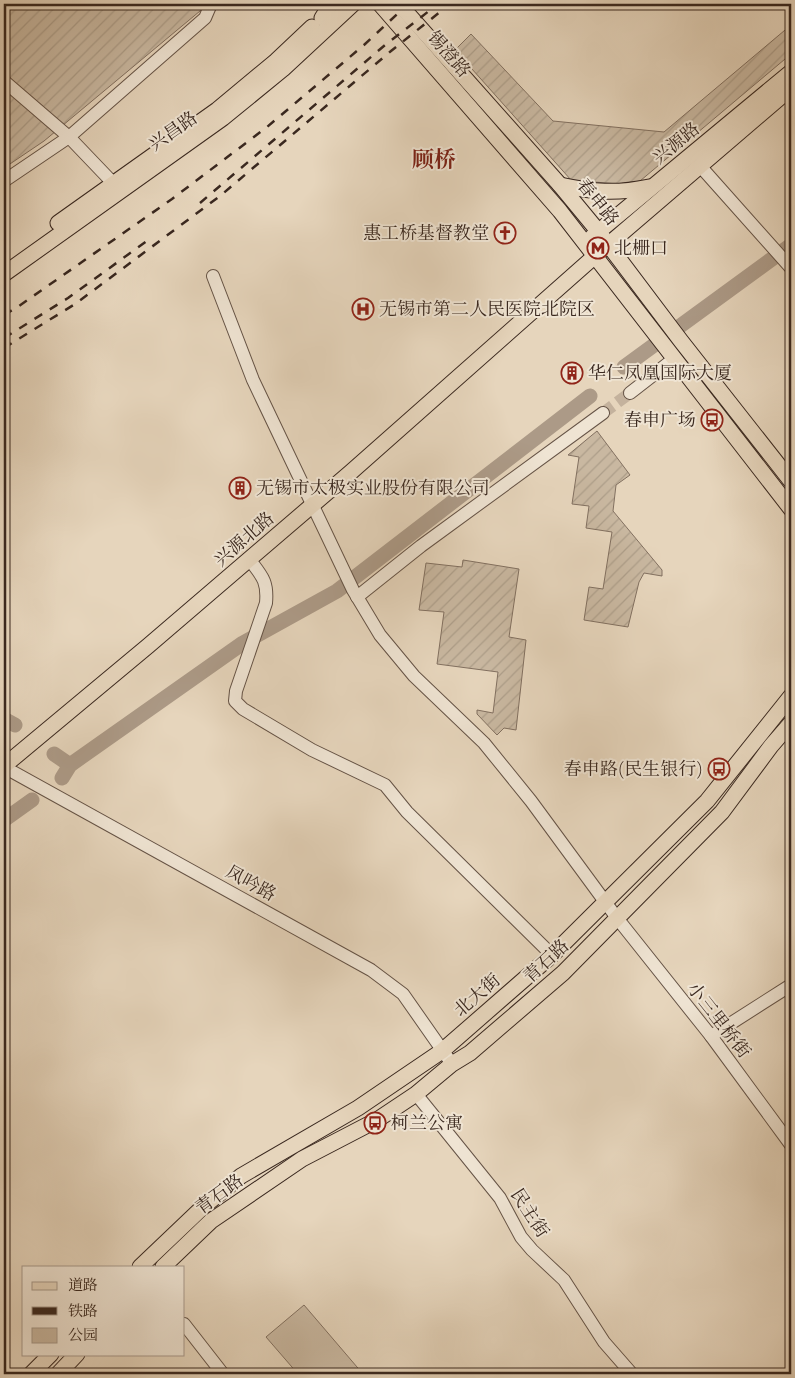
<svg xmlns="http://www.w3.org/2000/svg" width="795" height="1378" viewBox="0 0 795 1378" font-family="'Old Standard TT','Noto Serif SC',serif">
<defs>
<pattern id="garden-furrows" width="10" height="10" patternUnits="userSpaceOnUse" patternTransform="scale(1.25)"><rect width="10" height="10" fill="#c9b8a1"/><path d="M-1 1l2-2M0 10L10 0M9 11l2-2" fill="none" stroke="#ad9e8a"/></pattern>
</defs>
<rect width="100%" height="100%" fill="#e6d5bc"/>
<filter id="stains"><feTurbulence type="fractalNoise" baseFrequency=".004" numOctaves="4"/><feColorMatrix values="0 0 0 0 .2 0 0 0 0 .09 0 0 0 0 .02 0 0 0 .5 -.17"/></filter>
<radialGradient id="worn" r=".72"><stop offset=".6" stop-color="#630" stop-opacity="0"/><stop offset="1" stop-color="#630" stop-opacity=".3"/></radialGradient>
<polygon fill="#c9b8a1" stroke="#827060" points="304,1305 363,1374 298,1374 266,1337"/>
<g fill="url(#garden-furrows)" stroke="#827060">
<polygon points="12,4 205,4 200,11 44,141 4,168 4,18"/>
<polygon points="791,25 791,54 640,181 618,184 571,180 455,50 471,34 553,121 664,132"/>
<polygon points="597,431 630,475 616,485 613,511 662,570 662,576 644,573 639,582 628,627 584,620 589,587 603,589 612,532 586,528 589,506 572,504 579,457 568,455"/>
<polygon points="463,560 519,569 509,637 526,640 516,730 504,728 497,735 477,714 477,710 493,713 498,672 437,664 444,612 419,610 426,563 462,567"/>
</g>
<g fill="none" stroke-linecap="round" stroke-linejoin="round">
<g stroke="#ac9a87" stroke-width="15">
<polyline points="624,367 791,245"/>
<polyline points="4,719 15,725"/>
<polyline points="54,754 70,765"/>
<polyline points="62,778 70,765 243,643 337,591 590,396"/>
<polyline points="4,820 32,800"/>
</g>
<polyline stroke="#c4b29d" stroke-width="12" stroke-dasharray="12 6" stroke-linecap="butt" points="603,413 630,393"/>
<g stroke="#655346" stroke-width="14">
<g id="minor">
<polyline points="4,81 69,137 113,183"/>
<polyline points="701,167 791,268"/>
<polyline points="4,181 69,137 205,18 211,4"/>
<polyline points="213,276 253,380 353,590 380,635 414,676 484,743 531,801 617,918 711,1036 791,1145"/>
<polyline points="630,393 675,358"/>
<path d="M249,559C262,576 268,581 266,603L236,691L235,701L243,709L312,750L385,785L407,812L552,955"/>
<polyline points="357,597 421,546 603,413"/>
<polyline points="4,767 371,970 403,994 452,1064"/>
<polyline points="711,1036 791,985"/>
<polyline points="416,1094 500,1198 521,1237 532,1250 564,1280 604,1342 632,1374"/>
<polyline points="184,1324 223,1374"/>
</g>
</g>
<g stroke="#3a281f" stroke-width="17">
<g id="major">
<polyline points="380,4 560,211 791,509"/>
<polyline points="399,4 560,185 598,231 681,341 791,481"/>
<polyline points="322,18 331,4"/>
<path d="M560,185C593,192 616,194 649,187"/>
<polyline points="58,223 217,110 276,61 312,27"/>
<polyline points="592,237 791,72"/>
<polyline points="4,274 223,118 283,69 353,4"/>
<polyline points="4,766 148,646 351,472 595,256 791,88"/>
<polyline points="140,1267 203,1207 241,1176 358,1108 442,1051 552,955 707,801 791,696"/>
<polyline points="163,1267 211,1221 302,1159 377,1120 416,1094 452,1064 470,1053 563,973 722,812 771,746 791,723"/>
<polyline points="31,1374 51,1354"/>
<polyline points="58,1374 77,1354"/>
</g>
</g>
<use href="#minor" stroke="#efe4d3" stroke-width="12"/>
<use href="#major" stroke="#e6d5bc" stroke-width="15"/>
<g stroke="#3a281f" stroke-width="2.5" stroke-dasharray="9 9" stroke-linecap="butt">
<polyline points="200,203 385,45 438,4"/>
<polyline points="4,315 19,306 172,199 267,127 364,45 408,4"/>
<polyline points="4,338 68,298 151,238"/>
<polyline points="4,348 75,304 220,196 391,51 450,4"/>
</g>
</g>
<defs>
<g id="church-ring" transform="scale(1.125)"><circle r="9.5" fill="#efe4d3" stroke="#8f2418" stroke-width="1.5"/><path d="M-1.2-6h2.4v3.5h3.3v2.4h-3.3V6h-2.4V-.1h-3.3v-2.4h3.3Z" fill="#8f2418"/></g>
<g id="metro-ring" transform="scale(1.125)"><circle r="9.5" fill="#efe4d3" stroke="#8f2418" stroke-width="1.5"/><path d="M-5.5 5V-5H-3L0 0L3-5H5.5V5H3V-.5L0 4L-3-.5V5Z" fill="#8f2418"/></g>
<g id="hospital-ring" transform="scale(1.125)"><circle r="9.5" fill="#efe4d3" stroke="#8f2418" stroke-width="1.5"/><path d="M-5-5h3v3.5h4V-5h3V5h-3V1.5h-4V5h-3Z" fill="#8f2418"/></g>
<g id="building-ring" transform="scale(1.125)"><circle r="9.5" fill="#efe4d3" stroke="#8f2418" stroke-width="1.5"/><path d="M-4-6H4V6H1V3H-1V6H-4ZM-2.5-4.3h1.7v1.8h-1.7ZM.8-4.3h1.7v1.8H.8ZM-2.5-1h1.7V.8h-1.7ZM.8-1h1.7V.8H.8Z" fill="#8f2418"/></g>
<g id="bus-ring" transform="scale(1.125)"><circle r="9.5" fill="#efe4d3" stroke="#8f2418" stroke-width="1.5"/><path d="M-5-6H5V4H4V6H2V4H-2V6H-4V4H-5ZM-3.5-4V0h7V-4ZM-3.5 1.2v1.5H-2V1.2ZM2 1.2v1.5H3.5V1.2Z" fill="#8f2418"/></g>
</defs>
<g fill-rule="evenodd">
<use href="#church-ring" x="505" y="233"/>
<use href="#metro-ring" x="598" y="248"/>
<use href="#hospital-ring" x="363" y="309"/>
<use href="#building-ring" x="572" y="373"/>
<use href="#bus-ring" x="712" y="420"/>
<use href="#building-ring" x="240" y="488"/>
<use href="#bus-ring" x="719" y="769"/>
<use href="#bus-ring" x="375" y="1123"/>
</g>
<g text-anchor="middle" stroke-width="4" stroke-linejoin="round" paint-order="stroke">
<g font-size="18" fill="#3a281f" stroke="#efe4d3">
<text transform="translate(449 54) rotate(49)" y="6">锡澄路</text>
<text transform="translate(173 131) rotate(-35)" y="6">兴昌路</text>
<text transform="translate(676 143) rotate(-39)" y="6">兴源路</text>
<text transform="translate(598 202) rotate(51)" y="6">春申路</text>
<text transform="translate(244 539) rotate(-41)" y="6">兴源北路</text>
<text transform="translate(251 883) rotate(29)" y="6">凤吟路</text>
<text transform="translate(546 961) rotate(-43)" y="6">青石路</text>
<text transform="translate(477 995) rotate(-41)" y="6">北大街</text>
<text transform="translate(719 1020) rotate(52)" y="6">小三里桥街</text>
<text transform="translate(219 1194) rotate(-36)" y="6">青石路</text>
<text transform="translate(530 1213) rotate(57)" y="6">民主街</text>
</g>
<g font-size="18" fill="#3a281f" stroke="#efe4d3" text-anchor="start">
<text x="489" y="239" text-anchor="end">惠工桥基督教堂</text>
<text x="614" y="254">北栅口</text>
<text x="379" y="315">无锡市第二人民医院北院区</text>
<text x="588" y="379">华仁凤凰国际大厦</text>
<text x="696" y="426" text-anchor="end">春申广场</text>
<text x="256" y="494">无锡市太极实业股份有限公司</text>
<text x="703" y="775" text-anchor="end">春申路(民生银行)</text>
<text x="391" y="1129">柯兰公寓</text>
</g>
<g font-size="22" font-weight="bold" fill="#7a1f14" stroke="#efe4d3">
<text x="434" y="167">顾桥</text>
</g>
</g>
<rect width="795" height="1378" fill="none" stroke="#e6d5bc" stroke-width="20"/>
<rect x="5" y="5" width="785" height="1368" fill="none" stroke="#3a281f" stroke-width="2.5"/>
<rect x="10" y="10" width="775" height="1358" fill="none" stroke="#3a281f"/>
<rect x="22" y="1266" width="162" height="90" fill="#efe4d3" stroke="#a7998b"/>
<rect x="32" y="1282" width="25" height="8" fill="#e6d5bc" stroke="#a7998b"/>
<text x="68" y="1290" font-size="15" fill="#3a281f">道路</text>
<rect x="32" y="1307" width="25" height="8" fill="#3a281f" stroke="#a7998b"/>
<text x="68" y="1316" font-size="15" fill="#3a281f">铁路</text>
<rect x="32" y="1328" width="25" height="15" fill="#c9b8a1" stroke="#a7998b"/>
<text x="68" y="1340" font-size="15" fill="#3a281f">公园</text>
<rect width="100%" height="100%" filter="url(#stains)"/>
<rect width="100%" height="100%" fill="url(#worn)"/>
</svg>
